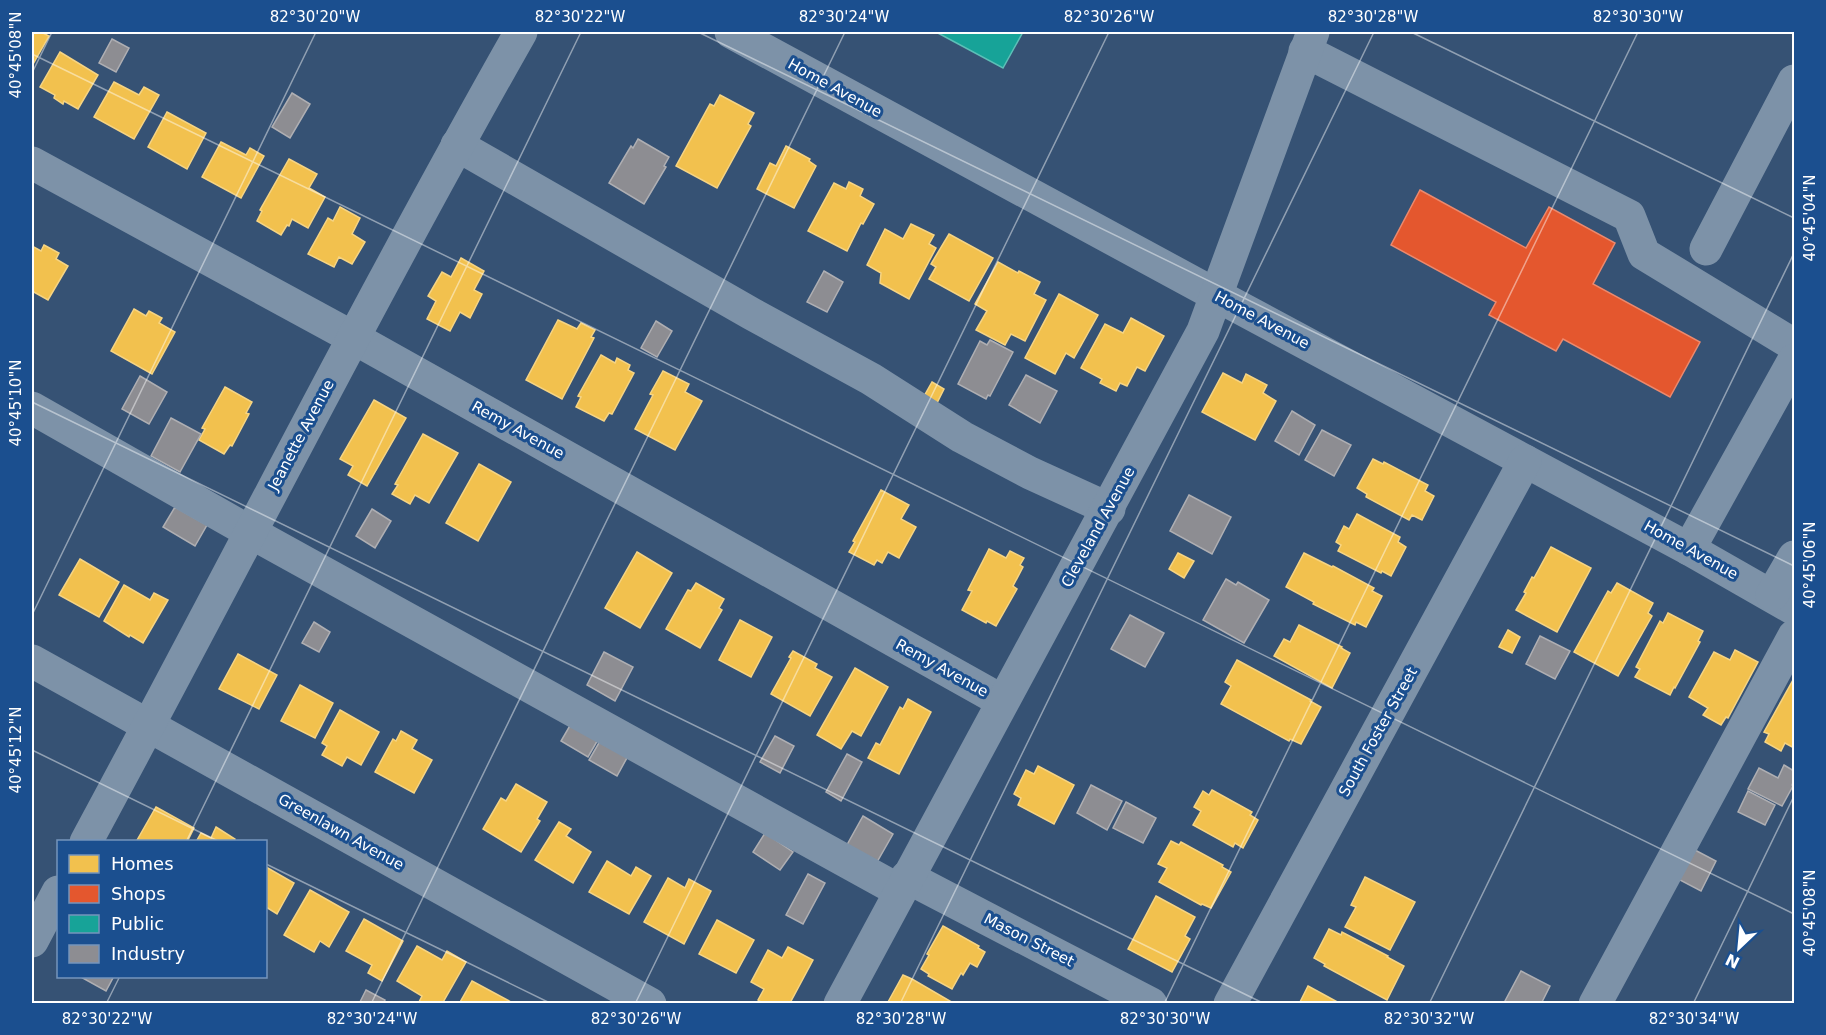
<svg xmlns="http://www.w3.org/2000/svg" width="1826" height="1035" viewBox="0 0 1826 1035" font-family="'DejaVu Sans',sans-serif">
<rect width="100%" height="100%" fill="#365274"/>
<g fill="#f2c14e" stroke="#f6d483" stroke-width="1.5">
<polygon points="32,32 41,32 49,36 32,66"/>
<polygon points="60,52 98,75 78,109 64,101 63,104 54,98 55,95 40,87"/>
<polygon points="114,82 139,95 144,87 159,95 134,139 94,117"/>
<polygon points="720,95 754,113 748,124 751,126 717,188 676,166 710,104 714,106"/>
<polygon points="167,112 206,133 187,169 148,147"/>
<polygon points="221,142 246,155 250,148 264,156 241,198 202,177"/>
<polygon points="786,146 810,159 809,161 816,166 794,208 757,189 770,163 776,166"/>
<polygon points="289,159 317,174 309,188 325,197 308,228 292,219 289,226 287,225 281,235 257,221 262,211 260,210"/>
<polygon points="849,182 863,189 860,196 874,204 863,224 861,223 847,251 808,231 834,183 846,189"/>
<polygon points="340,207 360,218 352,234 365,242 352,264 339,257 334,267 308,254 328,218 333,221"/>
<polygon points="911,224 934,235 929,244 936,248 909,299 880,283 881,273 867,265 885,229 903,239"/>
<polygon points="949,234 993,258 969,301 929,279 936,267 931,264"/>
<polygon points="44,245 59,253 56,259 68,266 48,300 32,291 32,246 41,251"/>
<polygon points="461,258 484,271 474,290 482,294 470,318 460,312 450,331 427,319 436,301 428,296 442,272 451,277"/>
<polygon points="998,262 1018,273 1019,271 1040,282 1034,294 1046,300 1025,341 1011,334 1005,345 976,330 987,311 975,304"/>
<polygon points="1059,294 1098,315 1074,358 1066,353 1055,374 1025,358"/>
<polygon points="134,309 146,316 149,311 162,318 159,323 175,332 152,374 111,351"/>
<polygon points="1131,318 1164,336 1145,371 1137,367 1127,386 1120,383 1116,391 1100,383 1102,379 1081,368 1105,324 1123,333"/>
<polygon points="558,320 577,329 581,323 595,330 591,337 594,338 562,399 526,380"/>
<polygon points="601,355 615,363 617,358 630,365 628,370 634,373 612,414 609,413 604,421 576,407 581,397 578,396"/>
<polygon points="663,371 689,384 685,392 702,401 675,450 635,429 653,395 650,394"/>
<polygon points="1223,373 1242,383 1246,374 1267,385 1263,393 1276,401 1255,440 1202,412"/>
<polygon points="932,382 944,389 936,405 923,398"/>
<polygon points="225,387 252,402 246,413 249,414 232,446 230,445 224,454 199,440 205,429 202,428"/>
<polygon points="374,400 406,418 367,486 348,475 353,466 340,459"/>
<polygon points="423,434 458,453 429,503 415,495 410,504 392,494 398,485 395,484"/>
<polygon points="1373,459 1383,464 1384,462 1428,485 1425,491 1434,496 1422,520 1412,515 1409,520 1366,497 1367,494 1357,488"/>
<polygon points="479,464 511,482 478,541 446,523"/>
<polygon points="881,490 909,505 901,519 916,527 899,558 888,552 882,563 877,560 874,565 849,552 855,542 853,541"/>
<polygon points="1357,514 1400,537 1398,542 1406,547 1391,576 1382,571 1381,573 1338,551 1341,545 1336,542 1344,526 1349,529"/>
<polygon points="1551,547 1591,568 1557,632 1516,610 1526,593 1524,592 1532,577 1534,578"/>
<polygon points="989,549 1006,558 1010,551 1024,558 1020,565 1023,567 1013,586 1017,589 996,626 987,621 986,623 962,610 972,591 968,590"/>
<polygon points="637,552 672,573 640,628 605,608"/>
<polygon points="1178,553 1194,561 1184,578 1169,569"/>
<polygon points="1304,553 1332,567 1333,566 1374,588 1372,591 1382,596 1366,627 1356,622 1355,625 1313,604 1314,602 1286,587"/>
<polygon points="80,559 119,582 99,617 59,595"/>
<polygon points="696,583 724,599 719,608 722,610 700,648 666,629 688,590 691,591"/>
<polygon points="1617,583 1653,603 1648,613 1652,616 1618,676 1574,652 1608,591 1611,593"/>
<polygon points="124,585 150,600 154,593 168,600 143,643 130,635 129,637 104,621"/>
<polygon points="1668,613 1703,631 1698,641 1700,642 1675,688 1674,687 1670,695 1635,677 1640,669 1636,667 1660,621 1663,623"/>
<polygon points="740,620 772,637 751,677 719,660"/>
<polygon points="1299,625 1342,647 1341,648 1350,653 1332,688 1274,656 1284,639 1290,642"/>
<polygon points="1508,630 1520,637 1512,653 1499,647"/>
<polygon points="1735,650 1758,662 1728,718 1726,717 1721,725 1703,715 1708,708 1689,697 1714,652 1730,660"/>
<polygon points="793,651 817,664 815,668 832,677 810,716 771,694 791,658 789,657"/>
<polygon points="238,654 277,675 259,709 219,689"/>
<polygon points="1237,660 1311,700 1310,701 1321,707 1301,744 1290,739 1289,741 1221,704 1231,686 1225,682"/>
<polygon points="855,668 888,687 861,736 852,731 841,749 817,735"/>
<polygon points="1793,680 1794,680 1794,748 1785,743 1781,751 1765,742 1769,734 1764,732"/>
<polygon points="300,685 333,703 315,738 281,721"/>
<polygon points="908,699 931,712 899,774 868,758 876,743 880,745 900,707 903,709"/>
<polygon points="340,710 379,732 361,765 347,757 342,766 322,755 327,746 322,743"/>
<polygon points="401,731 417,740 412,749 432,760 414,793 375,772 393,739 396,741"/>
<polygon points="1038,766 1074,785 1054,824 1018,805 1021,798 1014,794 1026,770 1034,774"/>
<polygon points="516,784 547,802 537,819 540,821 521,852 483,829 501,798 506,801"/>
<polygon points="1212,790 1252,812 1250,815 1258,820 1243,848 1235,843 1233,847 1193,825 1201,811 1194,807 1203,791 1209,795"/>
<polygon points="156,807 194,828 187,842 136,842"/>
<polygon points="559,822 571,829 566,836 591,852 573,883 535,860"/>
<polygon points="216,827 235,839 234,842 196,842 201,833 211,838"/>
<polygon points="1171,841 1179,845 1181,842 1223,865 1222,867 1231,872 1211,908 1202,904 1201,905 1159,882 1167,868 1158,864"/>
<polygon points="607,861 631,876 636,867 651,876 629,914 589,892"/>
<polygon points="266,867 294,883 277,914 266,907"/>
<polygon points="1365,877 1415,902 1390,950 1345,927 1356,907 1351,905"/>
<polygon points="668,878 685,888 689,879 711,891 684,944 644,922"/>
<polygon points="310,890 349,912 329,947 320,941 314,952 284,935"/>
<polygon points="1156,896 1195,917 1185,936 1190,939 1172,972 1128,949"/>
<polygon points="364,919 403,941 382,981 368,973 372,965 346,951"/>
<polygon points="717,920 754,940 736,973 699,954"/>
<polygon points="943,926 979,946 978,948 985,952 977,967 970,963 963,975 961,973 952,989 928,976 929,974 921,969 929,955 927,954"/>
<polygon points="1329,929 1341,935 1342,932 1388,956 1387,957 1404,966 1387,1000 1324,966 1325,964 1314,958"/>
<polygon points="417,946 442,960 447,951 466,962 442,1004 418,1004 422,996 397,981"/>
<polygon points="788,947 813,960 790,1003 788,1002 788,1004 764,1004 758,1000 764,989 751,982 768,950 782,958"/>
<polygon points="903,975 912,979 955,1004 890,1004 888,1002"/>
<polygon points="472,981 511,1002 510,1004 459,1004"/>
<polygon points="1308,986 1341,1004 1299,1004"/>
</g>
<polygon fill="#e4572e" stroke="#ec896d" stroke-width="1.5" points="1420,190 1526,248 1549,207 1615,243 1593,284 1700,342 1670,397 1563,339 1556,351 1489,315 1496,302 1391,245"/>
<polygon fill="#17a398" stroke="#5dbfb7" stroke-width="1.5" points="936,32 1023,32 1003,68"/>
<g fill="#8d8d92" stroke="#afafb3" stroke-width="1.5">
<polygon points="112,39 129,48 116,72 99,63"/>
<polygon points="292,93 310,104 290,138 272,127"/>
<polygon points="638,139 669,157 664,166 666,167 644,204 609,183 631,146 633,148"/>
<polygon points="824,271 843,282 827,312 807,302"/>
<polygon points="656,321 672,331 657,357 641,348"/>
<polygon points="990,340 1013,352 990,396 988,395 986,399 958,384 980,341 987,345"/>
<polygon points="1026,375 1057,391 1040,423 1009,405"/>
<polygon points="140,376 167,392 149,424 122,409"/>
<polygon points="1292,411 1315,425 1299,455 1275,441"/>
<polygon points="171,418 201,434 180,472 151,456"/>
<polygon points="1322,430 1351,445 1334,476 1305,460"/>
<polygon points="1189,495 1231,517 1212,554 1170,531"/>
<polygon points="175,507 207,525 195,546 163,527"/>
<polygon points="372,509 391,521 375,548 356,536"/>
<polygon points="1226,579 1236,585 1238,582 1269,600 1244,643 1203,620"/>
<polygon points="1130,615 1164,633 1145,667 1111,649"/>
<polygon points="314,622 330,632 319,652 302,643"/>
<polygon points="1540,636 1570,651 1555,679 1526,664"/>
<polygon points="604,652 633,667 615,701 587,685"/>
<polygon points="572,722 599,738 588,757 561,741"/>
<polygon points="775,736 794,746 780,773 760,762"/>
<polygon points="600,741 628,756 617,776 589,760"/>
<polygon points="847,754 862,762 841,801 826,792"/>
<polygon points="1784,765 1794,771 1794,780 1792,785 1793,786 1782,806 1748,789 1759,768 1778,778"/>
<polygon points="1091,785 1122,801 1107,830 1077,813"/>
<polygon points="1748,791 1775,805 1765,825 1738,812"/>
<polygon points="1126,802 1156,818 1143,843 1113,828"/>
<polygon points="863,816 893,834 873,869 843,852"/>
<polygon points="765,833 793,852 780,870 753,852"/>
<polygon points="1693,849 1716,861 1701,891 1678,879"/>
<polygon points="808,874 825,883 803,924 786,915"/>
<polygon points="1521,971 1550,986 1541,1004 1510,1004 1505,1001"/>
<polygon points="79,976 114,976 106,991"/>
<polygon points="366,990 385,1000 383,1004 359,1004"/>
</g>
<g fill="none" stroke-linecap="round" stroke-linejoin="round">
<g stroke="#7d92a8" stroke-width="33">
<polyline points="731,32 1216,295 1689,549 1794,609"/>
<polyline points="1305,51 1629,216 1644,254 1794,345"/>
<polyline points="457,145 752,314 871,379 962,437 1030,473 1109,509"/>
<polyline points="32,163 352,337 1002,701"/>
<polyline points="1706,249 1794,81"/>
<polyline points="32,408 250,532 900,891"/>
<polyline points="1689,549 1794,360"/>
<polyline points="1772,595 1794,557"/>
<polyline points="32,661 650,1004"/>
<path d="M86,842C232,572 370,298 521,32"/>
<polyline points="907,877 1151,1004"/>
<polyline points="32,941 58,892"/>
<polyline points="840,1004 1203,331 1313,32"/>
<polyline points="1230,1004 1525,461"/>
<polyline points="1595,1004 1794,636"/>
</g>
</g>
<path fill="none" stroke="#fff" stroke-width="1.5" stroke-opacity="0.45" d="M698,32L1794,566M1411,32L1794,218M32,54L1794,914M32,73L52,32M32,402L1265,1004M32,615L316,32M32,750L220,842M186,842L581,32M266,864L552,1004M106,1004L120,976M371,1004L845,32M635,1004L1109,32M900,1004L1374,32M1164,1004L1638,32M1429,1004L1794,253M1693,1004L1794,796"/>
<g text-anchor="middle" stroke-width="6" stroke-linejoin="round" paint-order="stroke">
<g font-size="15" fill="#fff" stroke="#1b4f8f">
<text transform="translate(835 88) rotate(29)" y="5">Home Avenue</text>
<text transform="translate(1262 320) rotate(28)" y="5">Home Avenue</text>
<text transform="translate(518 430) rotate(29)" y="5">Remy Avenue</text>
<text transform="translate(301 435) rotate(-62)" y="5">Jeanette Avenue</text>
<text transform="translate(1098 527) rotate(-61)" y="5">Cleveland Avenue</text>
<text transform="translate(1691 550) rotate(29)" y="5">Home Avenue</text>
<text transform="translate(942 668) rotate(29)" y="5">Remy Avenue</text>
<text transform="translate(1378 732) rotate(-61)" y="5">South Foster Street</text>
<text transform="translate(341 832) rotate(29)" y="5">Greenlawn Avenue</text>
<text transform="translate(1029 940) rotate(27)" y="5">Mason Street</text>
</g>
</g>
<rect width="1826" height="1035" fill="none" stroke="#1b4f8f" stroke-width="66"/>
<rect x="57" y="840" width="210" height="138" fill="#1b4f8f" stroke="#7695bc" stroke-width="1.5"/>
<rect x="69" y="855" width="30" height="18" fill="#f2c14e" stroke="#7695bc" stroke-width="1.5"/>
<text x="111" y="870" font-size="18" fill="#ffffff">Homes</text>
<rect x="69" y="885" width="30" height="18" fill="#e4572e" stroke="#7695bc" stroke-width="1.5"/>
<text x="111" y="900" font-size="18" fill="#ffffff">Shops</text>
<rect x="69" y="915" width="30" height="18" fill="#17a398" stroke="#7695bc" stroke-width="1.5"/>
<text x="111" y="930" font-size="18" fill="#ffffff">Public</text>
<rect x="69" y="945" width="30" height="18" fill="#8d8d92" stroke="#7695bc" stroke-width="1.5"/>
<text x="111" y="960" font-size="18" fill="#ffffff">Industry</text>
<g transform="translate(1739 948) rotate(206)" stroke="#1b4f8f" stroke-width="4.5" paint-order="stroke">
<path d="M0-4.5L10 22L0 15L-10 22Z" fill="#ffffff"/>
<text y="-9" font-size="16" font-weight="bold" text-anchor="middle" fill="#ffffff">N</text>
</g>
<rect x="33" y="33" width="1760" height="969" fill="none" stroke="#fff" stroke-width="2"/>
<g font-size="15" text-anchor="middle" fill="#fff">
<text x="315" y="22">82°30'20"W</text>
<text x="580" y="22">82°30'22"W</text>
<text x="844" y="22">82°30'24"W</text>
<text x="1109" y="22">82°30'26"W</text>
<text x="1373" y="22">82°30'28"W</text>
<text x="1638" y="22">82°30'30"W</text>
<text transform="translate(16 55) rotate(-90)" y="5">40°45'08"N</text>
<text transform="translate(1810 218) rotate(-90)" y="5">40°45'04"N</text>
<text transform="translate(16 403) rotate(-90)" y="5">40°45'10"N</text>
<text transform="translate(1810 565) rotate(-90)" y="5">40°45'06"N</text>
<text transform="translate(16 750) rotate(-90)" y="5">40°45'12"N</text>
<text transform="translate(1810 913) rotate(-90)" y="5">40°45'08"N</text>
<text x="107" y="1024">82°30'22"W</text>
<text x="372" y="1024">82°30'24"W</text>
<text x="636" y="1024">82°30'26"W</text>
<text x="901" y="1024">82°30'28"W</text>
<text x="1165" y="1024">82°30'30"W</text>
<text x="1429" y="1024">82°30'32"W</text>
<text x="1694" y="1024">82°30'34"W</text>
</g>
</svg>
